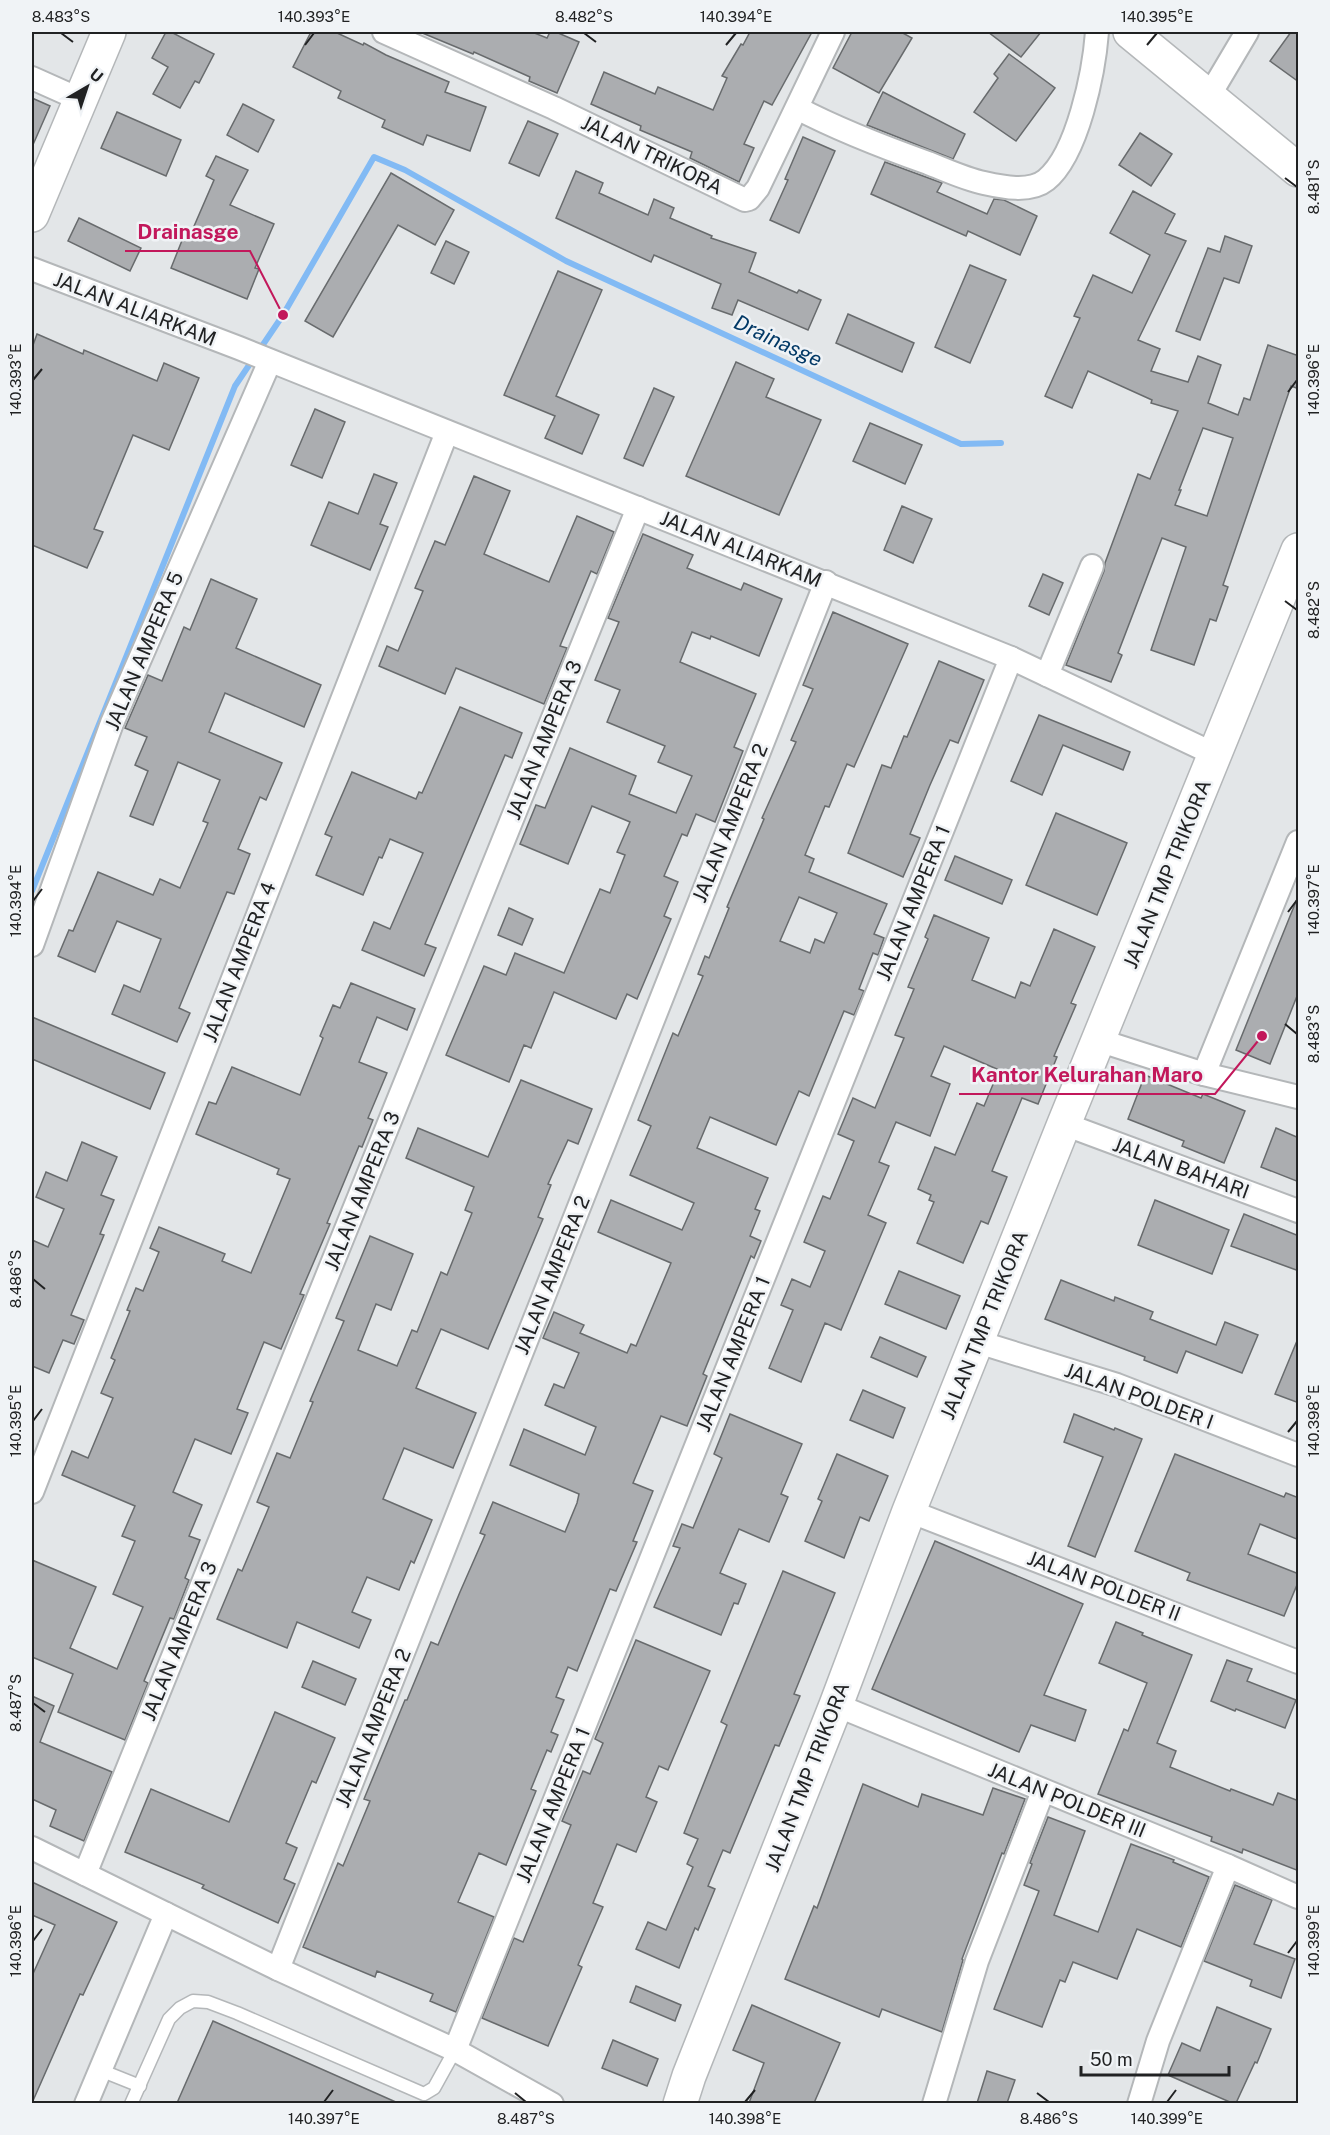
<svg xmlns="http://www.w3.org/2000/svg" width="1330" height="2135" viewBox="0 0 1330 2135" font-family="'Public Sans',sans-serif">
<rect width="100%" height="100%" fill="#e3e6e8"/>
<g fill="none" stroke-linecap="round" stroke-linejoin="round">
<polyline stroke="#82baf4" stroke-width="6" points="32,891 235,386 283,315 374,157 405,170 566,261 961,444 1001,443"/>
</g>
<g fill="#abadb0" stroke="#686b6d" stroke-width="1.5" fill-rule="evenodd">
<polygon points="166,32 171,32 214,54 199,83 195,81 180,108 153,94 168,67 152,58"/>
<polygon points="311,32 335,32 363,45 364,43 386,55 449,82 445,92 486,107 470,151 427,135 423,145 382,127 385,120 338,98 341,91 293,67"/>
<polygon points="420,32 532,32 547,38 550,32 556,32 579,42 557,93 529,81 530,77 474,52 473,54"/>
<polygon points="750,32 812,32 772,105 764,101 744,144 754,148 739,182 690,158 692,152 640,130 641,126 591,104 604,72 655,94 658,87 713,110 727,78 722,76 741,44 743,45"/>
<polygon points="852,32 901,32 912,38 879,93 833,68"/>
<polygon points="988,32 1041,32 1021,57"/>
<polygon points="1291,32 1299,32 1299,82 1270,61"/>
<polygon points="1009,54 1055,88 1016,141 974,112 998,78 994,74"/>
<polygon points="883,92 965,134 953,159 867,125"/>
<polygon points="32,98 50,106 32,147"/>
<polygon points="243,104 274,120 258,152 227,135"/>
<polygon points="117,112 181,140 166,176 101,148"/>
<polygon points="528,121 558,134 539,176 509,163"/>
<polygon points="1140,133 1172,154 1151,186 1119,165"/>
<polygon points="803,137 835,151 799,233 770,220 788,180 785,179"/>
<polygon points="216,156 248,170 230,205 274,224 255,268 259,269 247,299 171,268 183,238 188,240 214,180 206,176"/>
<polygon points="885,162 942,183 937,192 987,214 994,199 1004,200 1037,216 1020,255 968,231 966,236 871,194"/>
<polygon points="576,171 603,183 599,193 648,215 654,199 674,208 670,218 712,236 711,238 756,253 749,272 797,293 799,290 821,300 808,330 738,300 732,315 712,308 721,284 654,255 651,262 556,218"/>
<polygon points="391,173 454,210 435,245 398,225 333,337 305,321"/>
<path d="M1133,191L1175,214L1165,233L1186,241L1138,340L1160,349L1151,371L1188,382L1198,356L1221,365L1208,403L1238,415L1244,398L1250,400L1268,345L1299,356V389L1291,386L1223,585L1228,587L1216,621L1210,619L1194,665L1151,650L1186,547L1162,538L1118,653L1122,655L1111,682L1066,665L1104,571L1105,563L1138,474L1150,479L1178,411L1151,403L1152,400L1088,371L1072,408L1045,396L1080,318L1074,316L1093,275L1132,293L1150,255L1110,233ZM1203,428L1233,438L1207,516L1175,505L1181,490H1179Z"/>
<polygon points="79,218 141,248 130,271 68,241"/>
<polygon points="1225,236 1252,246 1239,283 1224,278 1200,340 1176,331 1208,248 1220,252"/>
<polygon points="446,241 469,252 454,284 431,273"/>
<polygon points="970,265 1006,280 970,363 935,347"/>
<polygon points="558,271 602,290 556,396 599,415 582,454 545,438 555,416 504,395"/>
<polygon points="848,314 914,343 902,372 836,343"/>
<polygon points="37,334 83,354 84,350 157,381 164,363 199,378 169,450 133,435 94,529 103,532 87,568 32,545 32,348"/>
<polygon points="736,362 774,379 766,397 821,420 779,515 686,476"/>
<polygon points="654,388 674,397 643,466 624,458"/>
<polygon points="315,409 345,422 322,478 291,465"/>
<polygon points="870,423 922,445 905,484 853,461"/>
<polygon points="374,474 397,483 380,524 388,527 370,570 311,545 329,502 358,514"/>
<polygon points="474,476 510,491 484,554 549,582 577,516 614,532 597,574 591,571 560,646 567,648 544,704 456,668 445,694 379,666 387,646 398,651 423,591 415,588 435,541 445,545"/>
<polygon points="902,506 932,519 913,563 884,550"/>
<polygon points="643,534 693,555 687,568 741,590 744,583 782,599 759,656 711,636 710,639 692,632 680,662 756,694 734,747 743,751 715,822 696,814 687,836 682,834 664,876 678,882 664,916 671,919 637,999 627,994 616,1019 554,992 531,1048 524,1045 509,1082 446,1055 484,966 506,975 515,953 564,973 600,889 610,893 625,855 617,852 630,822 592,806 568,864 520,844 536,805 545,808 570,748 636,776 629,794 676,813 692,776 658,762 665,746 607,722 620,690 595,680 619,622 608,618"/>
<polygon points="1043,574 1063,583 1049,615 1029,606"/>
<polygon points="211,579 257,599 236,648 321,685 304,727 225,693 209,732 282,763 266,800 260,797 238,849 250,854 234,894 227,892 179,1008 190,1013 177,1042 112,1014 124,985 140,992 161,939 117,921 95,972 58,956 69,930 73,931 98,872 153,895 160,879 180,888 208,823 203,821 220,780 178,762 153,825 130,816 148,771 135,765 147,737 125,728 148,675 162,681 184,627 190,630"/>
<path d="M833,612L908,644L854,767L847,764L829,807L825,806L805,855L814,859L809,872L887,904L874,934L884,938L878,955L873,953L859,989L864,991L854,1015L844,1011L809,1096L799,1091L776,1145L710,1117L697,1148L768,1178L755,1209L760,1211L750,1236L761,1241L754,1258L751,1256L703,1374L707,1376L687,1426L661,1416L633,1483L653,1491L633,1541L637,1542L616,1591L610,1589L577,1671L568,1667L556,1697L564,1700L551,1732L558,1735L551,1752L547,1750L531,1789L536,1791L506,1865L479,1853L458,1902L494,1917L456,2012L430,2001L433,1994L377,1971L375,1977L303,1947L338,1863L343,1866L370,1801L364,1799L405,1700H407L431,1642L438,1645L460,1592L485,1535L480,1533L493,1502L565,1532L577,1503L579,1494L510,1465L524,1429L585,1455L596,1427L545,1405L554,1384L564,1388L579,1353L543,1338L554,1312L584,1325L580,1333L627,1353L631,1344L636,1346L671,1263L598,1232L611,1200L682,1230L694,1203L630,1175L651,1126L638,1120L673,1033L678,1036L703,976L698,974L705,956L709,958L729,908L727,907L764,819L762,818L796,742L791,740L813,689L803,685ZM799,897L837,913L824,943L815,939L810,953L780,941Z"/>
<polygon points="939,661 984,680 958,743 950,740 930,785 910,834 920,838 903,877 848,853 882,765 891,768 904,736 907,737"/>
<polygon points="460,707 522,733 512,758 505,755 425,944 436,948 424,976 362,950 374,922 390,929 423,853 390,839 382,858 379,857 363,895 316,875 332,837 325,834 352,772 416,799 419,792 422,793"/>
<polygon points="1039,715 1130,752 1123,770 1063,745 1042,795 1011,781"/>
<polygon points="1056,813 1127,843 1097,915 1026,885"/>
<polygon points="955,856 1012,880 1002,904 945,880"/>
<polygon points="1299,894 1299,991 1270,1064 1236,1050"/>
<polygon points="509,908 533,919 522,945 498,935"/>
<polygon points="934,915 989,938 972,980 1015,998 1021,982 1030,986 1054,929 1095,947 1071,1003 1076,1005 1054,1056 1057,1057 1038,1104 1022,1098 992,1171 1007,1177 988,1224 981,1221 963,1263 917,1243 934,1202 929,1200 931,1195 918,1189 935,1147 955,1155 977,1103 984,1106 999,1070 944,1046 931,1076 950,1084 930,1136 896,1122 879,1162 889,1166 868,1215 886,1223 841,1330 825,1323 801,1382 769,1368 793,1310 781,1305 792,1279 810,1287 825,1251 804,1242 823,1196 830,1199 854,1141 838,1134 853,1098 875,1108 904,1038 895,1035 914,989 908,987 928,939 925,937"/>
<polygon points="351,983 415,1009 407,1030 377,1017 359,1062 387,1073 368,1118 373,1120 362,1147 359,1146 327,1223 330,1224 300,1294 304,1295 281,1349 264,1342 237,1409 248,1413 231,1454 195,1439 173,1492 202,1505 189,1536 200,1540 185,1578 189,1580 174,1619 170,1618 144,1681 148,1683 125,1740 58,1712 73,1674 32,1657 32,1560 96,1587 70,1648 117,1669 143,1607 113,1594 135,1541 122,1536 135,1506 62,1475 72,1451 88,1458 113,1398 101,1393 115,1360 111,1358 130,1311 127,1310 136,1288 143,1291 159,1252 150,1248 159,1227 225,1254 222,1261 251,1273 290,1179 277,1174 279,1169 196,1134 209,1102 216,1104 232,1067 300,1095 323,1038 320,1036 333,1005 340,1008"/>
<polygon points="32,1017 165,1073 150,1109 32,1059"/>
<polygon points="1145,1075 1201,1098 1203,1094 1245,1111 1224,1163 1182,1146 1184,1141 1128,1119"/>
<polygon points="521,1080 592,1109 578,1144 568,1140 548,1184 551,1185 538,1217 543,1219 488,1349 441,1329 416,1388 476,1413 453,1468 404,1448 383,1499 432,1520 414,1563 411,1561 399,1590 367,1577 352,1612 371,1620 359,1648 297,1622 287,1648 217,1619 238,1569 242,1571 269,1507 257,1502 277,1453 290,1458 313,1402 310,1401 344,1321 336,1318 370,1236 413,1254 391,1310 376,1304 358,1350 397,1366 412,1330 417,1332 441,1272 447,1275 472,1213 465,1210 474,1187 406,1158 418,1128 488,1157"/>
<polygon points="1276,1128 1299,1138 1299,1182 1261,1167"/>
<polygon points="82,1142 117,1157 101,1195 114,1200 100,1234 104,1235 71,1315 84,1320 74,1344 63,1340 49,1373 32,1366 32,1240 48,1247 64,1209 36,1197 46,1172 67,1181"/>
<polygon points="1155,1200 1229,1230 1212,1274 1138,1245"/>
<polygon points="1244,1214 1299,1236 1299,1271 1231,1246"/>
<polygon points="899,1271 960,1296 946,1329 885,1304"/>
<polygon points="1061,1280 1114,1301 1115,1297 1153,1312 1150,1319 1216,1345 1225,1322 1258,1335 1242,1373 1186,1351 1177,1373 1144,1360 1145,1357 1045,1319"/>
<polygon points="1299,1336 1299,1403 1275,1394"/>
<polygon points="880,1337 926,1357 917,1377 871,1357"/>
<polygon points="863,1390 905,1408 893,1438 850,1420"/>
<polygon points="730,1414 802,1444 781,1494 788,1497 769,1542 739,1529 720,1573 746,1584 738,1604 734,1603 721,1635 654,1607 680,1548 673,1546 682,1524 693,1528 722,1458 714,1454"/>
<polygon points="1074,1414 1114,1430 1115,1428 1142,1439 1095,1557 1068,1546 1103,1457 1064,1442"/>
<polygon points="837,1454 888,1476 869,1521 860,1517 844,1558 805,1541 822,1501 818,1499"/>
<polygon points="1175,1454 1284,1497 1286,1493 1299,1498 1299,1540 1260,1524 1248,1554 1299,1574 1299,1580 1284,1616 1187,1580 1190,1573 1135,1551"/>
<polygon points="935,1541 1083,1604 1044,1695 1086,1710 1075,1741 1031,1725 1019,1752 872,1689"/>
<polygon points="783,1571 835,1593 794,1694 800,1696 779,1746 775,1745 730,1853 723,1850 708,1886 715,1889 698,1930 695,1928 679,1968 636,1949 648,1922 666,1930 693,1867 687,1864 698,1839 684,1833 727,1725 721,1722"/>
<polygon points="1116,1622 1143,1633 1142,1635 1192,1655 1157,1743 1176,1751 1170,1767 1230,1791 1231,1789 1273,1805 1278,1793 1299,1801 1299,1871 1243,1849 1242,1853 1211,1841 1212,1837 1098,1794 1124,1729 1128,1731 1147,1683 1099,1663"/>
<polygon points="636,1640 710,1671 668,1770 659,1766 646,1797 657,1802 636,1852 617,1844 593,1903 603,1907 578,1965 582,1967 548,2046 482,2018 514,1938 523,1942 571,1825 562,1821 583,1771 590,1774 603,1743 595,1739"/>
<polygon points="1227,1660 1252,1669 1247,1681 1296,1700 1285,1728 1236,1709 1235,1711 1211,1701"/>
<polygon points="313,1661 356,1679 345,1705 302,1687"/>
<polygon points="32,1696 54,1706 40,1742 112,1772 84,1841 50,1826 56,1810 32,1799"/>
<polygon points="275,1712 335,1738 316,1783 312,1781 286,1843 297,1848 284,1879 295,1884 278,1923 202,1888 204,1885 125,1852 151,1789 229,1822"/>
<polygon points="863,1784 918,1807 922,1794 983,1815 993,1788 1025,1799 1004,1854 1002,1853 962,1959 963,1960 942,2032 882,2009 879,2017 785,1979 814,1906 817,1908"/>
<polygon points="1048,1817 1085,1831 1054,1915 1098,1932 1131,1844 1174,1860 1173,1862 1209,1877 1181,1947 1137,1929 1117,1979 1073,1962 1065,1982 1060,1980 1042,2027 994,2009 1039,1891 1024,1885 1032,1864 1030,1863"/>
<polygon points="32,1882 117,1922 83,1995 80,1994 32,2103 32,1976 55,1925 32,1915"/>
<polygon points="1235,1885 1272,1900 1254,1944 1295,1959 1281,1998 1250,1986 1252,1980 1204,1961"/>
<polygon points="636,1986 681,2005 675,2021 630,2002"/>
<polygon points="752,2005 840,2043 814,2103 749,2103 764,2063 733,2050"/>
<polygon points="1217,2007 1271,2029 1257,2063 1255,2062 1236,2103 1232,2103 1168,2075 1182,2043 1200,2051"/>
<polygon points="213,2021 398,2103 177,2103"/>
<polygon points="613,2040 658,2059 647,2086 602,2068"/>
<polygon points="987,2071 1015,2080 1007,2103 977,2103"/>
</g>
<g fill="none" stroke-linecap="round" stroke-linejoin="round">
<g stroke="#b4b7b9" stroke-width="15">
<g id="lane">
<polyline points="100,2070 140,2086"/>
<polyline points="131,2104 169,2019 180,2008 193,2001 208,2002 237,2013 424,2094 434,2088 455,2050"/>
</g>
</g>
<g stroke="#b4b7b9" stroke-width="26">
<g id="street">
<polyline points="384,32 554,108 745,200 749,199 758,188 833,32"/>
<polyline points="32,78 79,99"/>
<polyline points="1209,96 1247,32"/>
<path d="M797,108C839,130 883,147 928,163C946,170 965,179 984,183C1002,187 1030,193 1046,180C1078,154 1094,71 1097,32"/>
<polyline points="32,269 239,348 1011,658 1216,755"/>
<polyline points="1047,675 1092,566"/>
<polyline points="32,945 112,723 270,361"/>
<polyline points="1098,1040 1204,1074 1298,1097"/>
<polyline points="1204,1074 1298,842"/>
<polyline points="1064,1124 1298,1211"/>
<polyline points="978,1342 1117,1385 1298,1455"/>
<polyline points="32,1492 447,432"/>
<polyline points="909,1511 1298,1662"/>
<polyline points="836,1705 1228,1866 1298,1897"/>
<polyline points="32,1848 278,1969 455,2050 552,2104"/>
<polyline points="85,1874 638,508"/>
<polyline points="278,1969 826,582"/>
<polyline points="455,2050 1011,658"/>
<polyline points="86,2104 166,1914"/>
<polyline points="934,2104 977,1961 1043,1791"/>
<polyline points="1139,2104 1158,2041 1228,1866"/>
</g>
</g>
<g stroke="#b4b7b9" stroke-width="36">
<polyline id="secondary" points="32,215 109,32"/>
</g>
<g stroke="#b4b7b9" stroke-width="36">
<g id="highway">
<polyline points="1130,32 1298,170"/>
<polyline points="680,2104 689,2076 836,1705 909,1511 1064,1124 1298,550"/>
</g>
</g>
<use href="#lane" stroke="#fff" stroke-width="12"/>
<use href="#street" stroke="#fff" stroke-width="22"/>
<use href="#secondary" stroke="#fff" stroke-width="33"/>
<use href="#highway" stroke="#fff" stroke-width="33"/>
</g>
<path fill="none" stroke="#212223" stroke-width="2" d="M61,33L73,42M584,33L596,42M305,45L314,33M726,45L736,33M1147,45L1157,33M1285,178L1297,187M33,380L42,369M1288,392L1297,380M1285,601L1297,610M33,901L42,889M1288,912L1297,900M1285,1024L1297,1034M33,1279L45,1289M33,1421L42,1409M1288,1432L1297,1421M33,1703L45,1712M33,1941L42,1929M1288,1953L1297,1941M515,2093L526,2102M1037,2093L1049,2102M324,2102L333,2090M745,2102L755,2090M1167,2102L1176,2090"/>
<g text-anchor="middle" stroke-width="5" stroke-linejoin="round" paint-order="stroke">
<g font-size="20" fill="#212223" stroke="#f0f3f6">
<text transform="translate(652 155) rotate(26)" y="7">JALAN TRIKORA</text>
<text transform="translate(135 309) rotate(21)" y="7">JALAN ALIARKAM</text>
<text transform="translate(741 549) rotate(22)" y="7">JALAN ALIARKAM</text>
<text transform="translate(144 651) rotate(-67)" y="7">JALAN AMPERA 5</text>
<text transform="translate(544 740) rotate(-68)" y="7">JALAN AMPERA 3</text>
<text transform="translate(730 823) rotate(-68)" y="7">JALAN AMPERA 2</text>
<text transform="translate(1167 874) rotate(-68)" y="7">JALAN TMP TRIKORA</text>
<text transform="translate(913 903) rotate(-68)" y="7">JALAN AMPERA 1</text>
<text transform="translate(239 962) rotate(-69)" y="7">JALAN AMPERA 4</text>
<text transform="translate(1181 1168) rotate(20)" y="7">JALAN BAHARI</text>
<text transform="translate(362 1191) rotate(-68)" y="7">JALAN AMPERA 3</text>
<text transform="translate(552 1275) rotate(-68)" y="7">JALAN AMPERA 2</text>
<text transform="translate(984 1325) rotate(-68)" y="7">JALAN TMP TRIKORA</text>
<text transform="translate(733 1354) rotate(-68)" y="7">JALAN AMPERA 1</text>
<text transform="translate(1139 1396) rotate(20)" y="7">JALAN POLDER I</text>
<text transform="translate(1104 1586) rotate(21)" y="7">JALAN POLDER II</text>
<text transform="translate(179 1641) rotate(-68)" y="7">JALAN AMPERA 3</text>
<text transform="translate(373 1728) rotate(-68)" y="7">JALAN AMPERA 2</text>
<text transform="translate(807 1777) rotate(-69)" y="7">JALAN TMP TRIKORA</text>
<text transform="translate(1067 1800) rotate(22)" y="7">JALAN POLDER III</text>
<text transform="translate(553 1805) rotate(-68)" y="7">JALAN AMPERA 1</text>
</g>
<g font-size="21" font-style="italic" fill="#023966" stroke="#f0f3f6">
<text transform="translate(778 341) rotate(25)" y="7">Drainasge</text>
</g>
</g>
<path fill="none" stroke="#c2185b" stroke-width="2" d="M283 315L250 251H125M1262 1036L1215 1094H959"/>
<g fill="#c2185b" stroke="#f0f3f6" stroke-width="2">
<circle cx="283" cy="315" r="6"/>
<circle cx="1262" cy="1036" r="6"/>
</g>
<g font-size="21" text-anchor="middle" font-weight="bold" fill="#c2185b" stroke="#f0f3f6" stroke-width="5" stroke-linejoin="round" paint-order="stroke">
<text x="188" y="239">Drainasge</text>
<text x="1087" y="1082">Kantor Kelurahan Maro</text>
</g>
<rect width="1330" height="2135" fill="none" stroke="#f0f3f6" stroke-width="66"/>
<g transform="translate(87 87) rotate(39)" stroke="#f0f3f6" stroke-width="4.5" paint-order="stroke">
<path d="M0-4.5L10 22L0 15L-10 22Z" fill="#212223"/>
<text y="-9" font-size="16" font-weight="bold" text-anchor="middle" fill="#212223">U</text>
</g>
<path d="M1081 2066v9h148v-9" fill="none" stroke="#212223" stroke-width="3"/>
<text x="1090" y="2066" font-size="18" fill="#212223" stroke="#f0f3f6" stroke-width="4.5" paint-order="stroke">50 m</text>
<rect x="33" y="33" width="1264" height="2069" fill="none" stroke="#212223" stroke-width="2"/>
<g font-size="15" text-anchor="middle" fill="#212223">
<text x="61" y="22">8.483°S</text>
<text x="314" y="22">140.393°E</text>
<text x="584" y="22">8.482°S</text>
<text x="736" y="22">140.394°E</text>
<text x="1157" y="22">140.395°E</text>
<text transform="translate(1314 187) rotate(-90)" y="5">8.481°S</text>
<text transform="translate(1314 380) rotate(-90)" y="5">140.396°E</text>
<text transform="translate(16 380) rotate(-90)" y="5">140.393°E</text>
<text transform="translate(1314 610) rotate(-90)" y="5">8.482°S</text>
<text transform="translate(1314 900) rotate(-90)" y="5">140.397°E</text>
<text transform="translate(16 901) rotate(-90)" y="5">140.394°E</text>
<text transform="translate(1314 1034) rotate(-90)" y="5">8.483°S</text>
<text transform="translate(16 1279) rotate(-90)" y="5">8.486°S</text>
<text transform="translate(1314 1421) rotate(-90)" y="5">140.398°E</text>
<text transform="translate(16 1421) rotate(-90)" y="5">140.395°E</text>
<text transform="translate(16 1703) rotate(-90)" y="5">8.487°S</text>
<text transform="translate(1314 1941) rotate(-90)" y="5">140.399°E</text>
<text transform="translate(16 1941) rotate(-90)" y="5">140.396°E</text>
<text x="324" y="2124">140.397°E</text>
<text x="526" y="2124">8.487°S</text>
<text x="745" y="2124">140.398°E</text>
<text x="1049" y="2124">8.486°S</text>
<text x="1167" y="2124">140.399°E</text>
</g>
</svg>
